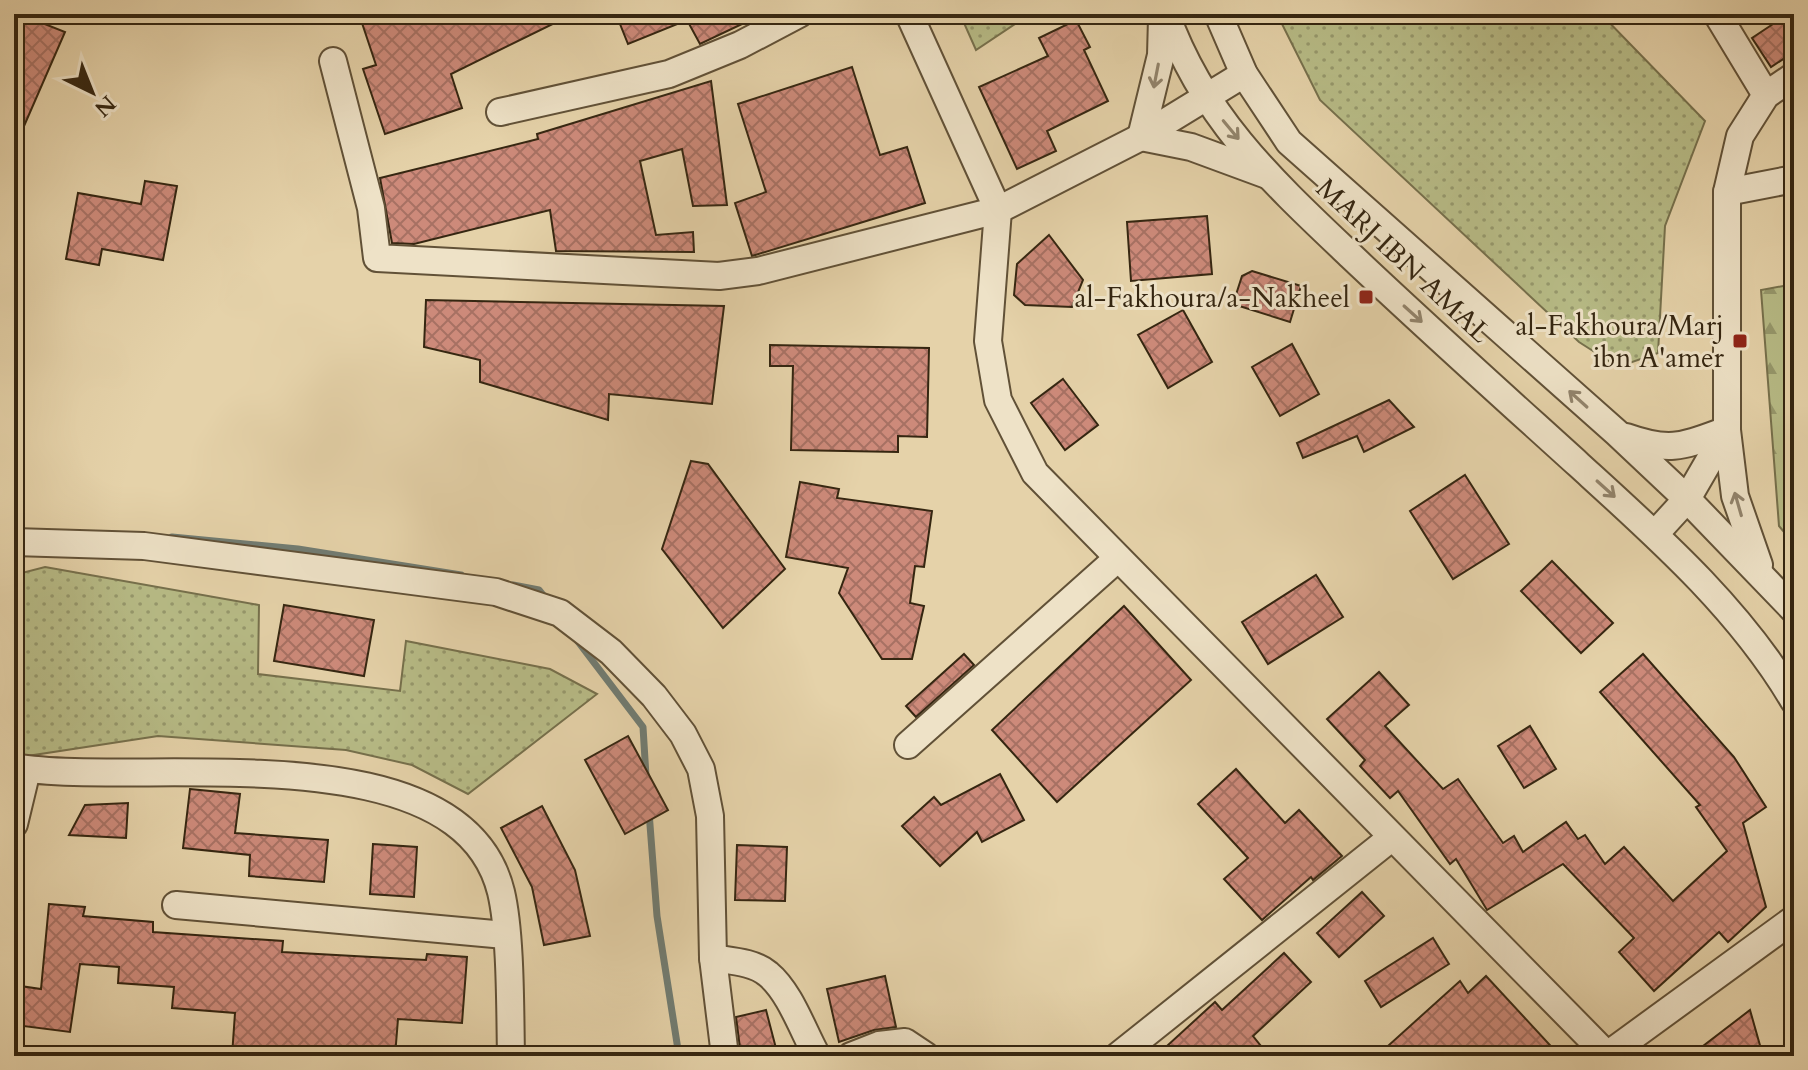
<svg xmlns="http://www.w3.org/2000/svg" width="1808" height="1070" viewBox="0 0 1808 1070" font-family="Cardo,serif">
<defs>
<pattern id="grass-dots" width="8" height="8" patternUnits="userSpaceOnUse" patternTransform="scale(2)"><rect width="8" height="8" fill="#b7bb86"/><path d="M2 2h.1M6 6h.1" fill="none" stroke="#96986c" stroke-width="1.8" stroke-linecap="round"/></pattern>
<pattern id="forest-firs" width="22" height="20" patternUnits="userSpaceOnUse" patternTransform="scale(2)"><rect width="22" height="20" fill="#b7bb86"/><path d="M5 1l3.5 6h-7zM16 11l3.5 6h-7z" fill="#96986c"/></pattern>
<pattern id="building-cross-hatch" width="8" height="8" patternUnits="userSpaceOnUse" patternTransform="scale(2)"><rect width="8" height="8" fill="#cd8a7a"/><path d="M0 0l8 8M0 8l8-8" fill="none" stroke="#a77163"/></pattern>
</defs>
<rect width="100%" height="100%" fill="#e5d2a9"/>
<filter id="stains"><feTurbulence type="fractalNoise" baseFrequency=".0025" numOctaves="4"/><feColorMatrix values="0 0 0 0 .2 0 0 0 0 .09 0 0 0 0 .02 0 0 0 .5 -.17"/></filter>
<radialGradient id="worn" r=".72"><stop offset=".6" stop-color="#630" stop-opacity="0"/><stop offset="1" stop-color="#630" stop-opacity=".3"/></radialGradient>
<g fill="url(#grass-dots)" stroke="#76704c" stroke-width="2">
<polygon points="960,14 1030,14 976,50"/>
<polygon points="1277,14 1601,14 1705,121 1665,226 1658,353 1618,367 1579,342 1320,100"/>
<polygon points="45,567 259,605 258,674 400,691 406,641 550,669 597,694 468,794 412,765 346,750 158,736 14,758 14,575"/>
</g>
<polygon fill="url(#forest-firs)" stroke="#76704c" stroke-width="2" points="1794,284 1794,544 1779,526 1761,290"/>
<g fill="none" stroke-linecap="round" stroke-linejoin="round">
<g stroke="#717c72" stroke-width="7">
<polyline points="172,537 298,549 461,575"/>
<polyline points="513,585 539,590 547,600"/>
<polyline points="576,639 643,727 646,776"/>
<polyline points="649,812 657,916 679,1056"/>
</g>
</g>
<g fill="url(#building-cross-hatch)" stroke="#352611" stroke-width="2">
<polygon points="359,14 573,14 451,74 462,108 385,134 363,69 376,65"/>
<polygon points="616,14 763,14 700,44 687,20 628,44"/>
<polygon points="1788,14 1794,14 1794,52 1771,67 1752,38"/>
<polygon points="22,15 65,32 14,149 14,34"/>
<polygon points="1076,20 1090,47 1084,50 1108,101 1047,131 1056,151 1017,169 979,87 1048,56 1039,38"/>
<polygon points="852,67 880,155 907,147 925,203 752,256 735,203 766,192 738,104"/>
<polygon points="711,81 727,205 693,206 682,149 640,161 656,235 693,232 694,252 556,251 550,210 414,244 392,243 380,178 538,139 537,134"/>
<polygon points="145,181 177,186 163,260 102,249 99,265 66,259 78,193 141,204"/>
<polygon points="1207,216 1212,274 1131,281 1127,222"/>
<polygon points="1049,235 1083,280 1072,307 1025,305 1014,295 1017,264"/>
<polygon points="1252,271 1301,286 1290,322 1233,304 1242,276"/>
<polygon points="426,300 724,306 712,404 609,394 608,420 480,382 480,360 424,347"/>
<polygon points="1183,310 1212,362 1168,388 1138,335"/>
<polygon points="1292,344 1319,394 1280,416 1252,367"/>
<polygon points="770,345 929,348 927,437 898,436 898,452 791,450 793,366 770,366"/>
<polygon points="1063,379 1098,425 1065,450 1031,403"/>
<polygon points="1389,400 1414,427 1364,452 1357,436 1303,458 1297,443"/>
<polygon points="691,461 708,464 785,569 723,628 662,549"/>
<polygon points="1465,475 1509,544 1453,579 1410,511"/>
<polygon points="800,482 839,489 837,498 932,511 924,567 915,566 910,603 924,606 912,659 882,659 839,593 848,568 786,557"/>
<polygon points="1552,561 1613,623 1581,653 1521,591"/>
<polygon points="1316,575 1343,617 1268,664 1242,622"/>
<polygon points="284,605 374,620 364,676 274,661"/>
<polygon points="1124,606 1191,680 1057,802 992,730"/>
<polygon points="964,654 974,665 916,717 906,706"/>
<polygon points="1643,654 1734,757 1766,807 1743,823 1766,907 1728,942 1719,932 1654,991 1619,952 1634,938 1563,864 1487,910 1456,859 1450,864 1398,791 1390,798 1360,766 1365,760 1327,719 1379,672 1409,705 1385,726 1443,789 1458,779 1503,843 1514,836 1523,852 1566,822 1578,839 1585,835 1605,864 1624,847 1673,901 1727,851 1696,807 1700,805 1600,692"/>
<polygon points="1530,726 1556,769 1524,788 1498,746"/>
<polygon points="628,736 668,810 625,834 585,760"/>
<polygon points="1236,769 1285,823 1299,810 1342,856 1313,880 1311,877 1262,920 1224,879 1248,858 1198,804"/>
<polygon points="1000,774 1024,820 982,842 977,832 940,866 902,826 934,797 941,805"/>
<polygon points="190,789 240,794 235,833 328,840 324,882 249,876 250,855 183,848"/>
<polygon points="128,803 126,838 69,835 85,805"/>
<polygon points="542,806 575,870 590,936 544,945 532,887 501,828"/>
<polygon points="373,844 417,847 414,897 370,894"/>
<polygon points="737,845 787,847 785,901 735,900"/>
<polygon points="1362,892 1384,916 1339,957 1317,933"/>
<polygon points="49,904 85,907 83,916 153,922 153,932 283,941 282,952 426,960 427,954 467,957 462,1023 398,1019 395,1056 232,1056 235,1013 172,1008 174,987 118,983 119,967 80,964 70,1032 15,1025 20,986 41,989"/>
<polygon points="1433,938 1449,964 1381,1007 1365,981"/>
<polygon points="1284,953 1311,982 1253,1036 1269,1056 1178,1056 1168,1045 1215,1002 1222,1010"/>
<polygon points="885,976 896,1027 874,1030 839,1042 827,989"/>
<polygon points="1486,976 1560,1056 1399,1056 1389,1045 1460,981 1468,993"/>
<polygon points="766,1010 778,1056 741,1056 736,1017"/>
<polygon points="1750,1010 1763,1056 1690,1056"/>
</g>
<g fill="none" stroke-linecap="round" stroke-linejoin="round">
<g stroke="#615137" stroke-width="30">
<g id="minor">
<polyline points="909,14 998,210 988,341 998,400 1035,473 1607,1055"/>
<path d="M1166,14C1203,118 1273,182 1351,256C1426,327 1503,396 1579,465C1657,536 1740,609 1794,701"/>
<polyline points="1218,14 1244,74 1289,142 1617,433 1687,499 1794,610"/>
<polyline points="1717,14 1766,95"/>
<polyline points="1162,18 1161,55 1141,137 1191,147 1267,175"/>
<polyline points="333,61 371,208 377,258 719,276 758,271 998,210 1141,137 1244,74"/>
<polyline points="500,112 669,74 740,45 799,14"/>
<polyline points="1727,192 1794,179"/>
<path d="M1626,437C1671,453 1683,446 1727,430L1735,496L1759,565"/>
<polyline points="1655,534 1687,499 1727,430 1727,192 1740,136 1766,95 1794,76"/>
<polyline points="14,542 144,546 496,592 560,613 611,652 654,696 683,734 701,769 710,816 713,958 725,1056"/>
<polyline points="908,745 1118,558"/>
<path d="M14,767C139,789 460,726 501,892C511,934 510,1011 511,1056"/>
<polyline points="14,824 27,770"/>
<polyline points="176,905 505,935"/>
<path d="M713,958C731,961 754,962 768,974C790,992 803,1031 817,1056"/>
<polyline points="851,1056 879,1045 905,1042 926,1056"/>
<polyline points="1118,1056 1391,838"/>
<polyline points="1606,1056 1794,919"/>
</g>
</g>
<use href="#minor" stroke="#eee2c7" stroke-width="26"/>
</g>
<defs><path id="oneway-shaft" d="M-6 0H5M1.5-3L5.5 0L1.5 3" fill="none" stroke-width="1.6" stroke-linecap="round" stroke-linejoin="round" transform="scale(2)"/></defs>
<g stroke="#92846c">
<use href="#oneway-shaft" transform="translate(1156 76) rotate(101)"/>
<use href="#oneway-shaft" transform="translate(1231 130) rotate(50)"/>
<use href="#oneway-shaft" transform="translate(1413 314) rotate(42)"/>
<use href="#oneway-shaft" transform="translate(1578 399) rotate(-138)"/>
<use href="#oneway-shaft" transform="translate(1606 489) rotate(42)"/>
<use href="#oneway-shaft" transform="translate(1738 504) rotate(-106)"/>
</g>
<g fill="#8f2418" stroke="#eee2c7" stroke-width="3">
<rect x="1358" y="289" width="16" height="16" rx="4"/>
<rect x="1732" y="333" width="16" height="16" rx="4"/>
</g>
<g text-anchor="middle" stroke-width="6" stroke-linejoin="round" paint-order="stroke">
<g font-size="28" fill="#352611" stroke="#eee2c7">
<text transform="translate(1404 260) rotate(43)" y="10">MARJ IBN AMAL</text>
</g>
<g font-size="28" fill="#352611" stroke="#eee2c7" text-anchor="end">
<text x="1350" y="307">al-Fakhoura/a-Nakheel</text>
<text x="1724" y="335">al-Fakhoura/Marj<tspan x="1724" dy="32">ibn A'amer</tspan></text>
</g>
</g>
<rect width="1808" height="1070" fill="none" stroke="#e5d2a9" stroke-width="48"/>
<rect x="16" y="16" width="1776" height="1038" fill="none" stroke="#352611" stroke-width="4"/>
<rect x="24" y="24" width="1760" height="1022" fill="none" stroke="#352611" stroke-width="2"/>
<g transform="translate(92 92) rotate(137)" stroke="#eee2c7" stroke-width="6" paint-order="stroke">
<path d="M0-6L14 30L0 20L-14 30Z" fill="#352611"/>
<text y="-12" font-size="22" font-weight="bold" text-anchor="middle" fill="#352611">N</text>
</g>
<rect width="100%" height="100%" filter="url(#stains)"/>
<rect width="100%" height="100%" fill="url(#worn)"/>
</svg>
